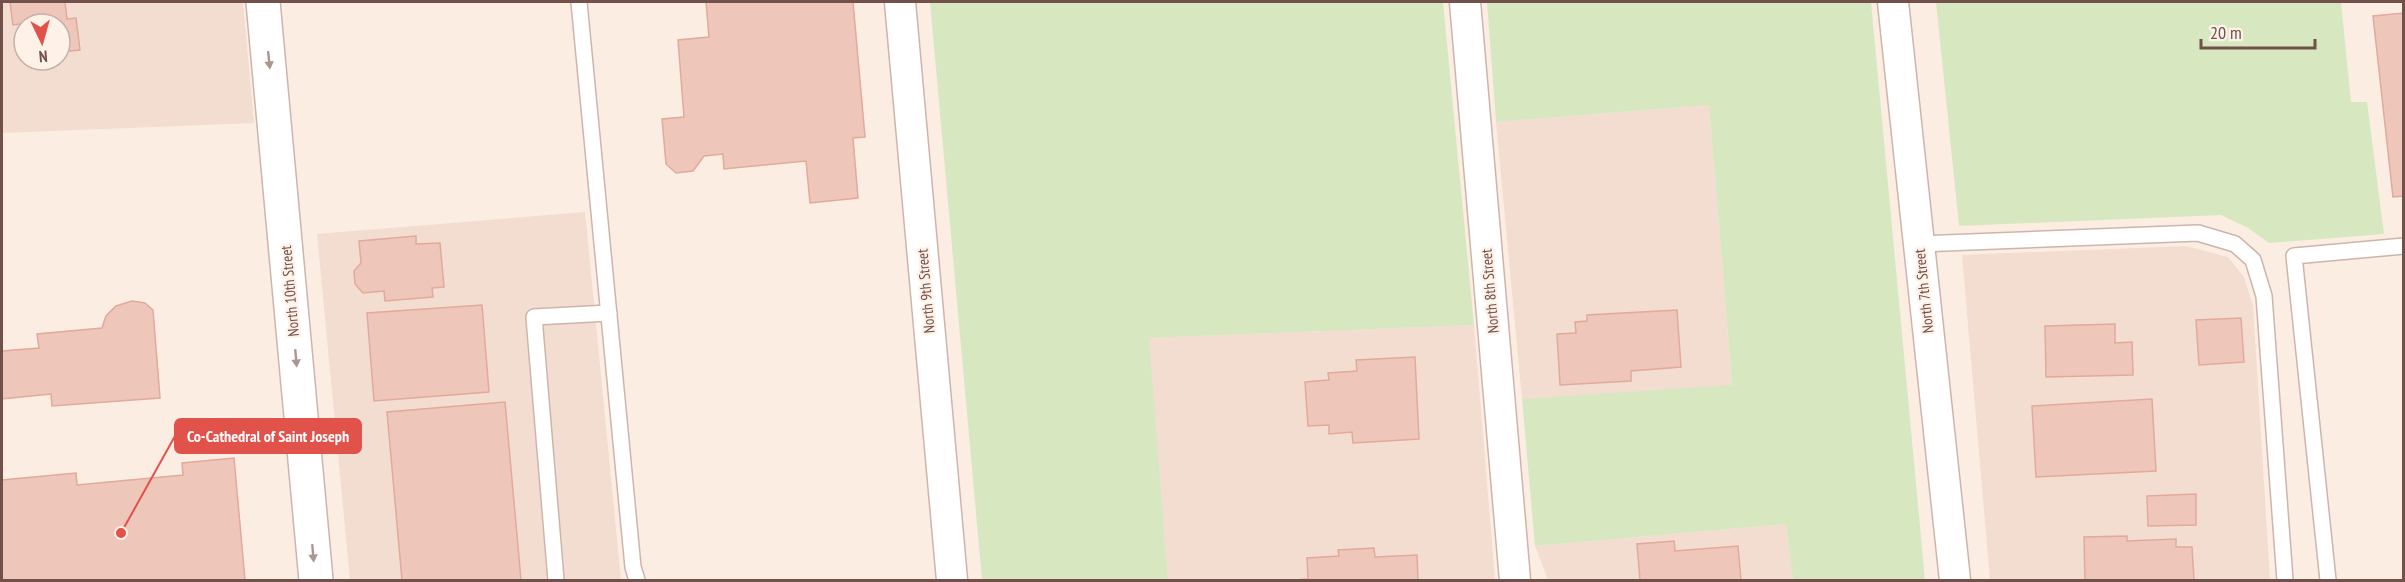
<svg xmlns="http://www.w3.org/2000/svg" width="2405" height="582" viewBox="0 0 2405 582" font-family="'PT Sans Narrow',sans-serif">
<rect width="100%" height="100%" fill="#fbede1"/>
<g fill="#f2ddd0" fill-rule="evenodd">
<path d="M2,2H243L254,123L2,133ZM24,24H60V60H24Z"/>
<polygon points="1709,105 1732,386 1522,399 1496,122"/>
<polygon points="585,212 621,580 350,580 317,234"/>
<polygon points="2186,246 2228,257 2244,277 2253,306 2270,580 1990,580 1962,255"/>
<polygon points="1474,325 1495,580 1168,580 1148,338"/>
<polygon points="1786,524 1793,580 1548,580 1535,546"/>
</g>
<g fill="#d7e8c1">
<polygon points="930,2 1443,2 1474,325 1149,338 1168,580 982,580"/>
<polygon points="1487,2 1871,2 1925,580 1793,580 1786,524 1535,546 1522,399 1732,385 1709,105 1496,122"/>
<polygon points="1936,2 2341,2 2351,102 2367,102 2384,234 2269,243 2248,228 2221,215 1959,226"/>
</g>
<g fill="#efc6ba" stroke="#e1aa9b" stroke-width="1.5">
<polygon points="10,2 65,2 67,19 76,18 80,50 60,52 60,24 42,24 42,21 13,25"/>
<polygon points="706,2 853,2 865,137 853,138 858,198 810,203 806,161 724,169 723,154 704,156 693,171 676,173 666,164 662,119 684,117 678,40 709,37"/>
<polygon points="2404,13 2404,196 2393,197 2373,16"/>
<polygon points="416,236 416,244 440,243 444,287 432,288 433,297 385,301 384,291 363,293 355,284 354,271 361,263 359,241"/>
<polygon points="132,301 145,303 153,310 160,398 52,406 51,394 2,399 2,351 39,348 37,334 102,328 106,316 116,306"/>
<polygon points="482,305 489,392 374,401 367,313"/>
<polygon points="1677,310 1681,367 1631,371 1631,381 1560,385 1557,334 1576,333 1575,322 1587,321 1587,315"/>
<polygon points="2241,318 2244,362 2199,365 2196,320"/>
<polygon points="2115,324 2115,343 2132,342 2133,375 2046,377 2045,326"/>
<polygon points="1415,357 1419,439 1353,443 1352,432 1329,434 1329,425 1308,426 1305,382 1329,380 1328,373 1357,371 1356,360"/>
<polygon points="2152,399 2156,471 2036,477 2032,406"/>
<polygon points="505,402 521,580 402,580 387,412"/>
<polygon points="234,458 245,580 2,580 2,480 76,473 77,485 183,475 182,463"/>
<polygon points="2196,494 2196,525 2148,526 2147,496"/>
<polygon points="2127,536 2127,541 2176,539 2176,547 2192,547 2194,580 2085,580 2084,537"/>
<polygon points="1674,541 1675,551 1738,546 1741,580 1640,580 1637,544"/>
<polygon points="1374,548 1375,557 1417,555 1418,580 1295,580 1308,579 1307,558 1339,556 1338,550"/>
</g>
<g fill="none" stroke-linecap="round" stroke-linejoin="round">
<g stroke="#ceb5ac" stroke-width="18">
<g id="service">
<polyline points="579,2 633,567 637,580"/>
<polyline points="1919,244 2198,233 2235,244 2253,260 2264,296 2285,580"/>
<polyline points="556,580 534,317 609,313"/>
<polyline points="2328,580 2294,256 2404,246"/>
</g>
</g>
<g stroke="#ceb5ac" stroke-width="33">
<g id="minor">
<polyline points="900,2 952,580"/>
<polyline points="1465,2 1515,580"/>
<polyline points="1893,2 1955,580"/>
</g>
</g>
<g stroke="#ceb5ac" stroke-width="36">
<polyline id="tertiary" points="263,2 316,580"/>
</g>
<use href="#service" stroke="#fff" stroke-width="15"/>
<use href="#minor" stroke="#fff" stroke-width="30"/>
<use href="#tertiary" stroke="#fff" stroke-width="33"/>
</g>
<defs><path id="oneway-solid" d="M-6-.8H1V-3.2L6.5 0L1 3.2V.8H-6Z" transform="scale(1.5)"/></defs>
<g fill="#aa9792">
<use href="#oneway-solid" transform="translate(269 60) rotate(84)"/>
<use href="#oneway-solid" transform="translate(296 358) rotate(85)"/>
<use href="#oneway-solid" transform="translate(313 553) rotate(85)"/>
</g>
<g text-anchor="middle" stroke-width="4.5" stroke-linejoin="round" paint-order="stroke">
<g font-size="15" fill="#715149" stroke="#fef1e7">
<text transform="translate(290 291) rotate(-95)" y="5">North 10th Street</text>
<text transform="translate(926 291) rotate(-95)" y="5">North 9th Street</text>
<text transform="translate(1490 291) rotate(-95)" y="5">North 8th Street</text>
<text transform="translate(1924 291) rotate(-96)" y="5">North 7th Street</text>
</g>
</g>
<path fill="none" stroke="#e1524b" stroke-width="2" d="M121 533L175 436"/>
<circle fill="#e1524b" stroke="#fef1e7" stroke-width="2" cx="121" cy="533" r="6"/>
<rect fill="#e1524b" stroke="#e1524b" stroke-width="2" x="175" y="419" width="186" height="34" rx="6"/>
<g font-size="16" text-anchor="middle" font-weight="bold" fill="#fff">
<text x="268" y="442">Co-Cathedral of Saint Joseph</text>
</g>
<rect width="2405" height="582" fill="none" stroke="#715149" stroke-width="6"/>
<g transform="translate(42 42) rotate(175)"><circle r="28" fill="#fef1e7" stroke="#c6b1a8" stroke-width="1.5"/>
<path d="M0-4.5L10 22L0 15L-10 22Z" fill="#e1524b"/>
<text y="-9" font-size="16" font-weight="bold" text-anchor="middle" fill="#715149">N</text>
</g>
<path d="M2201 39v9h114v-9" fill="none" stroke="#715149" stroke-width="3"/>
<text x="2210" y="39" font-size="18" fill="#715149" stroke="#fef1e7" stroke-width="4.5" paint-order="stroke">20 m</text>
</svg>
